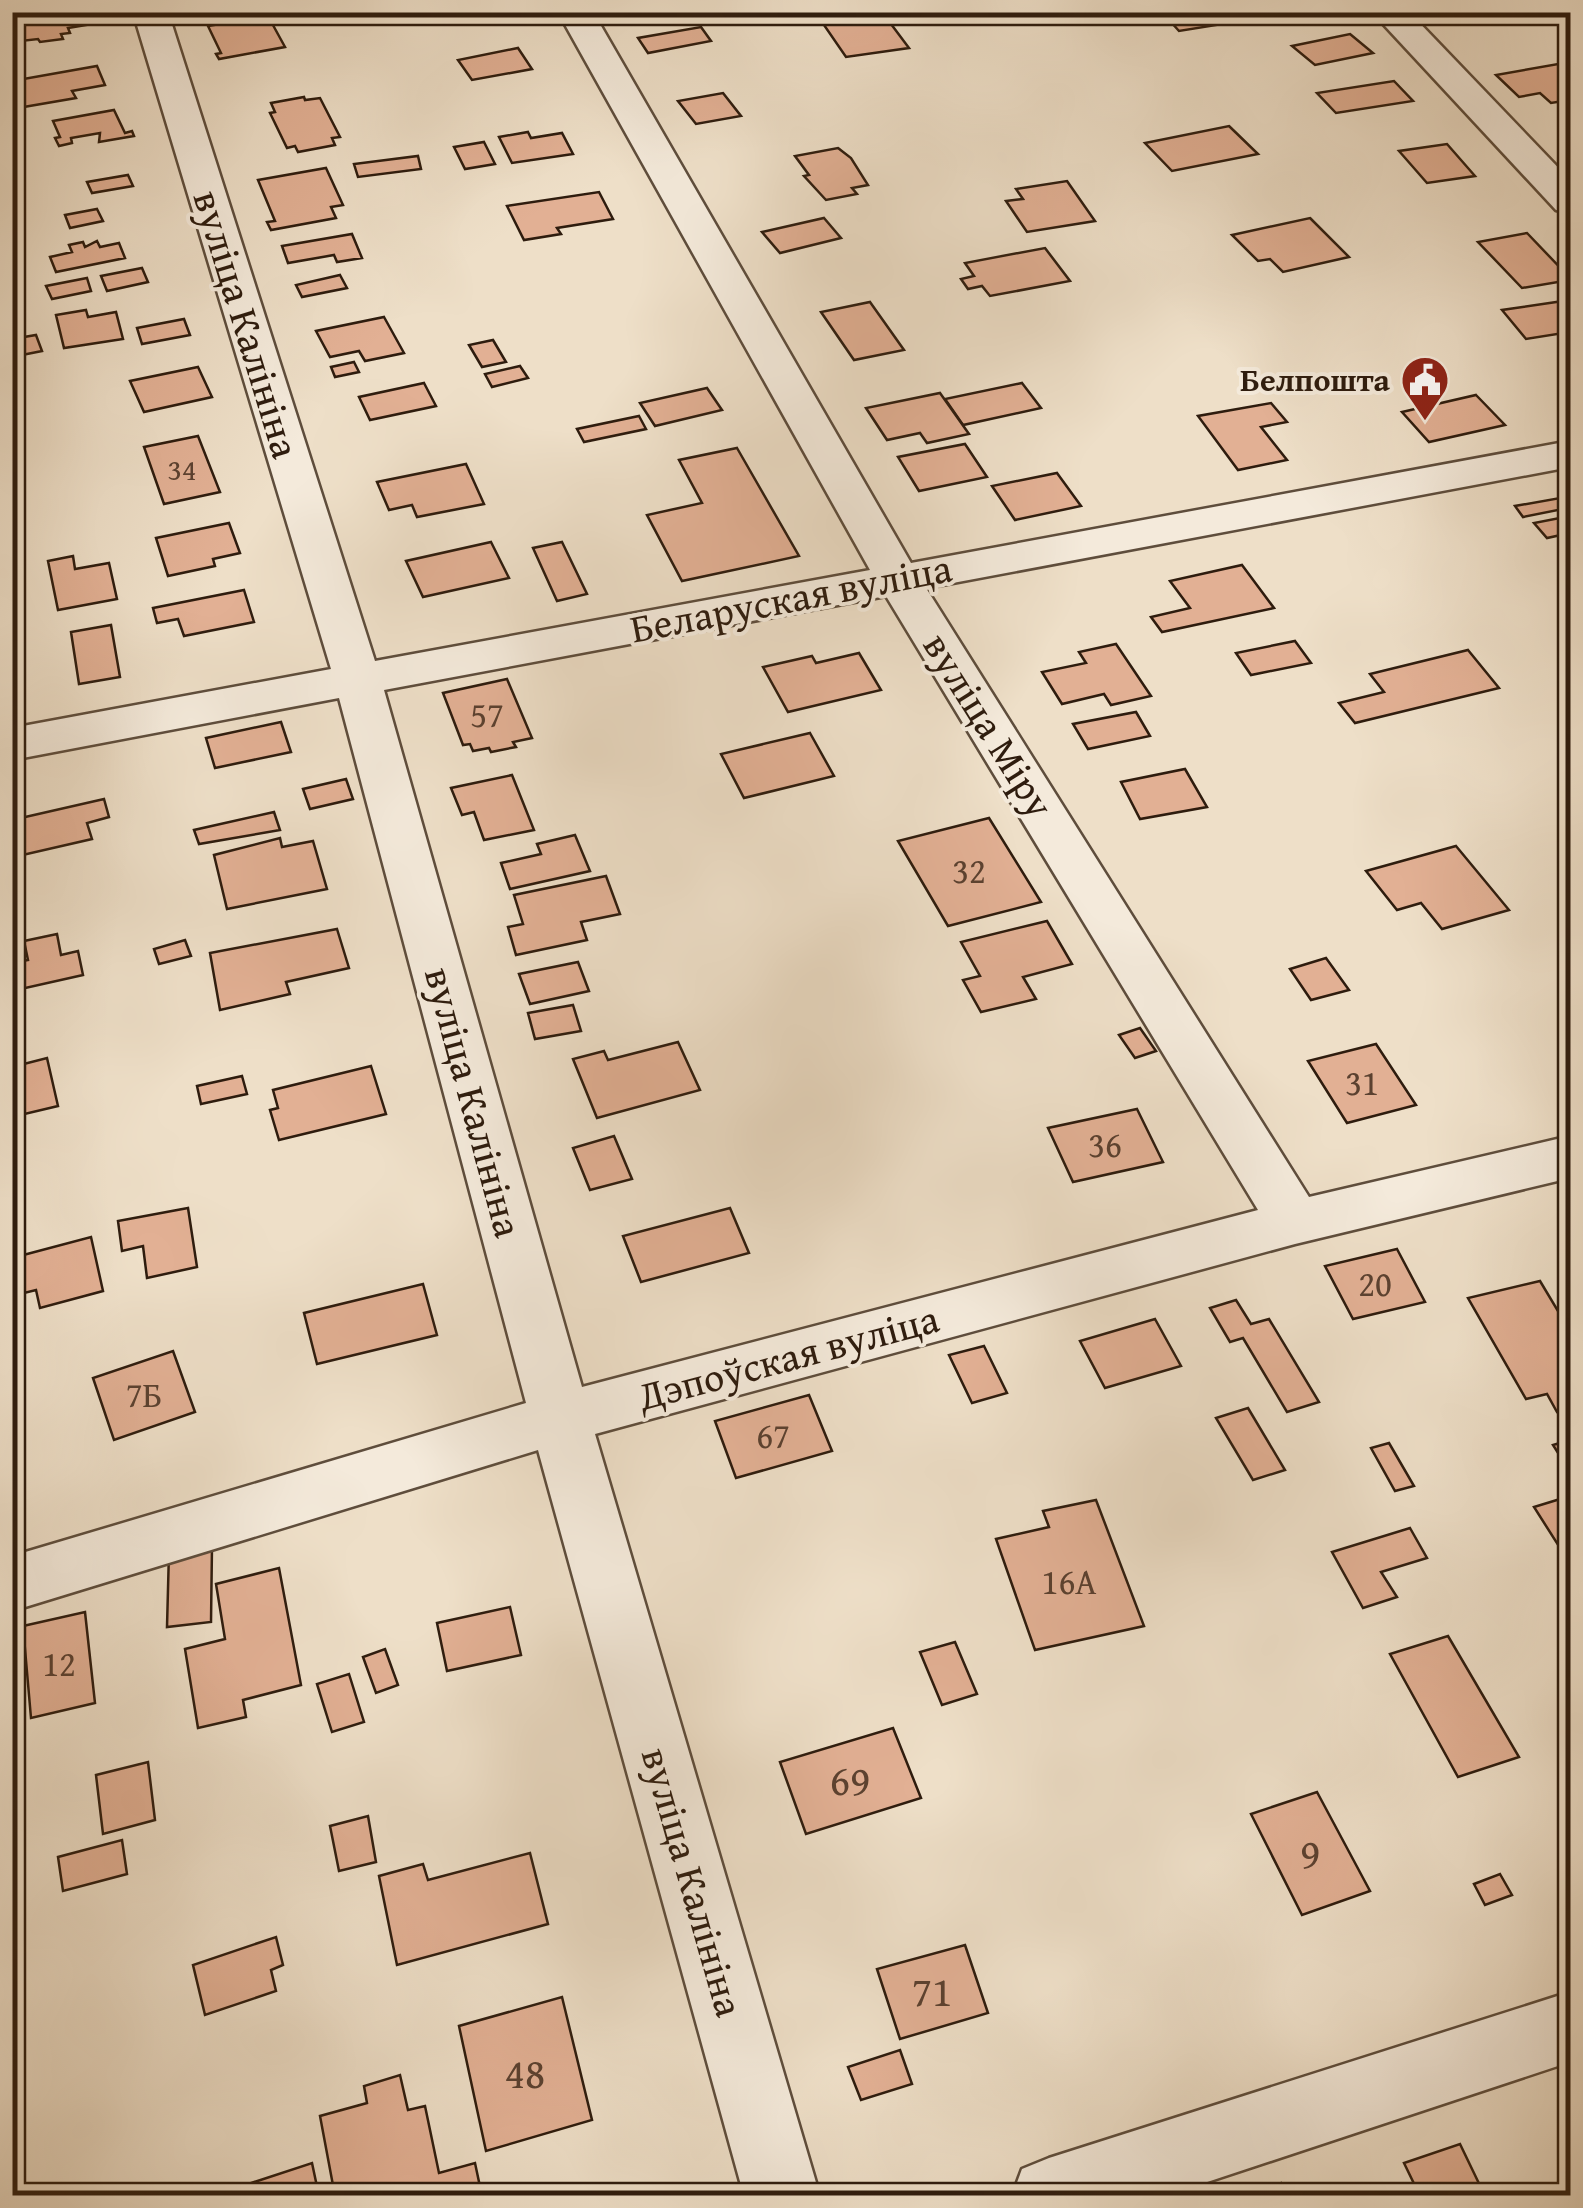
<svg xmlns="http://www.w3.org/2000/svg" width="1583" height="2208" viewBox="0 0 1583 2208" font-family="'Gentium Book Plus',serif">
<rect width="100%" height="100%" fill="#eedfc8"/>
<filter id="stains"><feTurbulence type="fractalNoise" baseFrequency=".002" numOctaves="4"/><feColorMatrix values="0 0 0 0 .2 0 0 0 0 .09 0 0 0 0 .02 0 0 0 .5 -.17"/></filter>
<radialGradient id="worn" r=".72"><stop offset=".6" stop-color="#630" stop-opacity="0"/><stop offset="1" stop-color="#630" stop-opacity=".3"/></radialGradient>
<g fill="#e2b094" stroke="#2e1c0e" stroke-width="2.5">
<polygon points="81,12 86,25 68,28 70,33 61,34 63,39 40,42 38,39 21,41 12,15"/>
<polygon points="1162,12 1219,12 1229,23 1179,31"/>
<polygon points="268,16 285,47 219,59 216,54 221,53 208,26"/>
<polygon points="885,16 909,48 846,57 824,25"/>
<polygon points="701,27 711,41 648,53 638,38"/>
<polygon points="1350,34 1373,53 1315,65 1292,46"/>
<polygon points="518,48 532,69 472,80 458,60"/>
<polygon points="1558,64 1570,75 1570,100 1551,103 1540,93 1519,97 1496,75"/>
<polygon points="97,66 105,85 72,91 76,98 12,109 12,81"/>
<polygon points="1394,81 1413,101 1336,113 1317,93"/>
<polygon points="723,93 741,116 696,124 678,101"/>
<polygon points="304,97 305,100 320,98 340,137 332,138 335,145 298,152 295,146 287,148 270,113 275,112 271,103"/>
<polygon points="114,110 125,133 132,131 134,136 99,142 100,133 71,138 72,143 59,146 55,138 60,137 53,121"/>
<polygon points="1229,126 1258,154 1172,171 1145,143"/>
<polygon points="528,132 531,138 562,133 573,154 512,163 499,137"/>
<polygon points="484,142 495,164 465,169 454,147"/>
<polygon points="1447,144 1475,176 1427,183 1399,151"/>
<polygon points="838,148 851,158 868,185 852,188 857,194 826,200 804,176 809,175 795,156"/>
<polygon points="418,156 421,169 358,177 354,164"/>
<polygon points="326,168 343,205 331,207 336,218 271,230 267,222 275,221 258,180"/>
<polygon points="128,175 133,186 92,193 87,182"/>
<polygon points="1067,181 1095,221 1027,232 1006,201 1023,199 1016,189"/>
<polygon points="599,192 613,219 557,228 561,234 524,240 507,206"/>
<polygon points="97,209 103,221 70,228 65,215"/>
<polygon points="824,218 841,238 780,253 762,232"/>
<polygon points="1310,218 1349,257 1283,272 1270,259 1258,261 1232,235"/>
<polygon points="1527,233 1570,278 1570,280 1522,288 1478,242"/>
<polygon points="352,234 362,258 337,262 334,255 288,263 282,246"/>
<polygon points="97,241 100,247 119,243 125,258 56,272 50,257 72,252 69,245 83,242 85,247"/>
<polygon points="1045,248 1070,281 990,296 982,286 968,289 961,279 974,276 965,263"/>
<polygon points="142,268 148,282 107,291 101,276"/>
<polygon points="340,275 347,288 302,297 296,285"/>
<polygon points="87,278 91,291 52,299 46,286"/>
<polygon points="1570,300 1570,332 1526,339 1502,310"/>
<polygon points="870,302 904,350 854,360 821,312"/>
<polygon points="86,310 88,317 116,312 123,339 64,348 56,315"/>
<polygon points="384,317 404,353 365,361 359,351 330,357 316,331"/>
<polygon points="184,319 190,335 142,344 137,328"/>
<polygon points="36,335 42,351 12,357 12,339"/>
<polygon points="493,340 506,362 482,367 469,345"/>
<polygon points="354,362 359,372 335,377 331,367"/>
<polygon points="520,366 528,378 492,387 485,374"/>
<polygon points="198,367 212,397 144,412 130,381"/>
<polygon points="424,383 436,406 370,420 359,397"/>
<polygon points="1022,383 1041,408 963,425 945,399"/>
<polygon points="707,388 722,410 655,426 640,403"/>
<polygon points="940,393 969,434 927,443 920,433 887,440 866,408"/>
<polygon points="1476,395 1505,425 1429,442 1402,412"/>
<polygon points="1271,403 1287,422 1261,427 1287,460 1238,470 1198,416"/>
<polygon points="639,416 646,429 584,442 577,429"/>
<polygon points="198,436 220,492 164,504 144,447"/>
<polygon points="965,444 987,477 919,491 898,457"/>
<polygon points="737,448 799,556 682,581 647,515 702,503 679,460"/>
<polygon points="466,464 484,504 417,517 412,505 389,510 377,482"/>
<polygon points="1057,473 1081,506 1015,520 992,486"/>
<polygon points="1560,498 1568,508 1523,517 1515,506"/>
<polygon points="1570,516 1570,533 1547,538 1534,523"/>
<polygon points="229,523 240,553 213,559 215,566 168,576 156,538"/>
<polygon points="491,542 509,578 423,597 406,561"/>
<polygon points="562,542 587,594 557,601 533,548"/>
<polygon points="73,556 75,569 109,563 117,599 58,610 48,561"/>
<polygon points="1242,565 1274,608 1162,632 1151,617 1190,608 1170,581"/>
<polygon points="244,590 254,622 184,636 178,619 157,623 153,608"/>
<polygon points="111,625 120,677 79,684 71,632"/>
<polygon points="1295,641 1311,663 1251,675 1236,653"/>
<polygon points="1116,644 1151,696 1111,705 1104,694 1062,704 1042,672 1086,663 1079,652"/>
<polygon points="1468,650 1499,688 1355,723 1339,703 1384,692 1370,674"/>
<polygon points="859,653 881,690 788,712 763,667 812,656 816,663"/>
<polygon points="507,679 532,738 513,742 516,747 491,752 489,748 473,751 470,744 463,745 443,693"/>
<polygon points="1136,712 1150,736 1088,749 1073,724"/>
<polygon points="281,722 291,752 215,768 206,738"/>
<polygon points="810,733 834,776 744,798 721,754"/>
<polygon points="1185,769 1207,807 1140,819 1121,782"/>
<polygon points="512,775 534,830 484,840 474,812 462,815 451,788"/>
<polygon points="346,779 353,799 310,809 303,789"/>
<polygon points="104,799 109,817 87,823 92,839 14,857 12,820"/>
<polygon points="274,812 280,830 199,844 194,830"/>
<polygon points="989,818 1041,902 948,926 898,841"/>
<polygon points="575,835 590,871 510,889 501,863 541,854 537,844"/>
<polygon points="280,838 282,847 313,841 327,889 227,909 214,855"/>
<polygon points="1456,846 1509,910 1442,929 1421,903 1397,910 1366,871"/>
<polygon points="606,876 620,914 581,922 587,940 516,955 508,927 523,924 514,895"/>
<polygon points="1047,921 1072,964 1023,977 1036,999 981,1012 963,980 980,976 961,942"/>
<polygon points="337,929 349,968 286,982 290,994 220,1010 210,953"/>
<polygon points="57,934 61,955 78,951 83,975 12,991 12,963 28,960 24,941"/>
<polygon points="185,940 191,956 159,964 154,949"/>
<polygon points="1326,958 1349,990 1311,1000 1290,969"/>
<polygon points="578,962 589,991 530,1004 519,974"/>
<polygon points="573,1005 581,1031 535,1039 528,1013"/>
<polygon points="1140,1028 1156,1051 1135,1058 1119,1035"/>
<polygon points="678,1042 700,1090 597,1118 573,1059 604,1051 608,1060"/>
<polygon points="1376,1044 1416,1105 1347,1123 1308,1061"/>
<polygon points="47,1058 58,1106 12,1117 12,1067"/>
<polygon points="371,1066 386,1114 279,1140 270,1110 278,1108 273,1090"/>
<polygon points="242,1076 247,1094 201,1104 197,1086"/>
<polygon points="1137,1109 1163,1162 1073,1182 1048,1128"/>
<polygon points="614,1136 632,1179 590,1190 573,1148"/>
<polygon points="188,1208 197,1267 147,1278 143,1246 122,1251 118,1221"/>
<polygon points="730,1208 749,1253 641,1282 623,1236"/>
<polygon points="91,1237 103,1291 40,1308 36,1290 12,1296 12,1258"/>
<polygon points="1397,1249 1425,1302 1353,1319 1325,1266"/>
<polygon points="1540,1281 1570,1331 1570,1408 1557,1412 1547,1394 1526,1399 1468,1298"/>
<polygon points="423,1284 437,1335 317,1364 304,1313"/>
<polygon points="1236,1300 1251,1324 1269,1319 1319,1402 1287,1412 1243,1338 1230,1342 1210,1308"/>
<polygon points="1155,1319 1181,1366 1105,1388 1080,1341"/>
<polygon points="984,1346 1007,1393 972,1403 949,1355"/>
<polygon points="173,1351 195,1412 114,1440 93,1378"/>
<polygon points="809,1395 832,1451 736,1478 715,1421"/>
<polygon points="1248,1408 1285,1470 1253,1480 1216,1418"/>
<polygon points="1570,1440 1570,1472 1553,1445"/>
<polygon points="1389,1443 1414,1486 1395,1491 1371,1448"/>
<polygon points="1570,1496 1570,1561 1569,1562 1534,1507"/>
<polygon points="1096,1500 1144,1626 1035,1650 996,1539 1049,1527 1043,1511"/>
<polygon points="1410,1528 1427,1558 1381,1572 1397,1597 1363,1608 1332,1552"/>
<polygon points="212,1546 211,1622 167,1627 169,1551"/>
<polygon points="279,1568 301,1685 243,1700 246,1717 198,1728 185,1649 225,1639 216,1584"/>
<polygon points="510,1607 521,1655 447,1671 437,1623"/>
<polygon points="85,1612 95,1703 31,1718 23,1626"/>
<polygon points="1448,1636 1519,1757 1458,1777 1390,1654"/>
<polygon points="955,1642 977,1694 942,1705 920,1652"/>
<polygon points="385,1649 398,1685 376,1693 363,1657"/>
<polygon points="349,1674 364,1722 332,1732 317,1684"/>
<polygon points="893,1728 921,1798 806,1834 780,1762"/>
<polygon points="148,1762 155,1820 103,1834 96,1775"/>
<polygon points="1317,1792 1370,1891 1302,1915 1251,1814"/>
<polygon points="368,1816 376,1862 339,1871 330,1826"/>
<polygon points="122,1840 127,1874 63,1891 58,1857"/>
<polygon points="530,1853 548,1924 397,1965 379,1876 423,1864 428,1880"/>
<polygon points="1500,1874 1512,1895 1485,1905 1474,1884"/>
<polygon points="276,1937 283,1965 271,1970 276,1991 205,2015 193,1965"/>
<polygon points="965,1945 988,2013 900,2039 877,1969"/>
<polygon points="562,1997 592,2120 486,2151 459,2026"/>
<polygon points="900,2050 912,2084 861,2100 848,2067"/>
<polygon points="400,2075 408,2110 425,2106 439,2173 475,2163 482,2196 335,2196 320,2116 367,2103 364,2086"/>
<polygon points="1460,2144 1485,2196 1420,2196 1404,2163"/>
<polygon points="312,2163 319,2196 237,2196 236,2188"/>
<polygon points="1281,2183 1286,2196 1244,2196"/>
</g>
<g fill="none" stroke-linecap="round" stroke-linejoin="round">
<g stroke="#5e4d3c" stroke-width="5">
<g id="minor">
<path d="M133,12H168L375,661L870,570L558,12H593L911,563L1570,441V467L926,588L1309,1197L1570,1136V1178L1295,1244L595,1434L820,2196H744L538,1450L12,1611V1556L526,1403L339,698L12,760V728L331,669ZM886,596L1258,1210L582,1387L384,690Z"/>
<polygon points="1372,12 1409,12 1570,180 1570,213 1556,210"/>
<polygon points="1570,1992 1570,2062 1165,2196 1012,2196 1022,2169 1049,2158"/>
</g>
</g>
<use href="#minor" fill="#f4eadb" fill-rule="evenodd"/>
</g>
<defs>
<g id="civic-pin" transform="scale(2.5)"><path d="M0 17L-7.5 6A9.5 9.5 0 1 1 7.5 6Z" fill="#8f2418" stroke="#f4eadb"/><path d="M-.6-6.5H3V-4.5H.6V-3L4-1V1h2V6H-6V1h2V-1L-.6-3ZM-1.2 2.5V6h2.4V2.5Z" fill="#fff"/></g>
</defs>
<g fill-rule="evenodd">
<use href="#civic-pin" x="1425" y="380"/>
</g>
<g text-anchor="middle" stroke-width="8" stroke-linejoin="round" paint-order="stroke">
<g font-size="30" fill="#5b4130">
<text x="182" y="480">34</text>
</g>
<g font-size="32" font-weight="bold" fill="#2e1c0e" stroke="#f4eadb" text-anchor="end">
<text x="1390" y="391">Белпошта</text>
</g>
<g font-size="35" fill="#5b4130">
<text x="487" y="727">57</text>
<text x="969" y="883">32</text>
<text x="1362" y="1095">31</text>
<text x="1105" y="1157">36</text>
<text x="1375" y="1296">20</text>
<text x="144" y="1407">7Б</text>
<text x="773" y="1448">67</text>
<text x="1069" y="1594">16А</text>
<text x="59" y="1676">12</text>
</g>
<g font-size="40" fill="#2e1c0e" stroke="#f4eadb">
<text transform="translate(247 324) rotate(73)" y="14">вуліца Калініна</text>
<text transform="translate(791 598) rotate(-11)" y="14">Беларуская вуліца</text>
<text transform="translate(989 725) rotate(58)" y="14">вуліца Міру</text>
<text transform="translate(474 1102) rotate(75)" y="14">вуліца Калініна</text>
<text transform="translate(788 1357) rotate(-15)" y="14">Дэпоўская вуліца</text>
<text transform="translate(693 1882) rotate(74)" y="14">вуліца Калініна</text>
</g>
<g font-size="42" fill="#5b4130">
<text x="850" y="1795">69</text>
<text x="1310" y="1868">9</text>
<text x="932" y="2006">71</text>
<text x="525" y="2088">48</text>
</g>
</g>
<rect width="1583" height="2208" fill="none" stroke="#eedfc8" stroke-width="50"/>
<rect x="15" y="15" width="1553" height="2178" fill="none" stroke="#2e1c0e" stroke-width="5"/>
<rect x="25" y="25" width="1533" height="2158" fill="none" stroke="#2e1c0e" stroke-width="2.5"/>
<rect width="100%" height="100%" filter="url(#stains)"/>
<rect width="100%" height="100%" fill="url(#worn)"/>
</svg>
